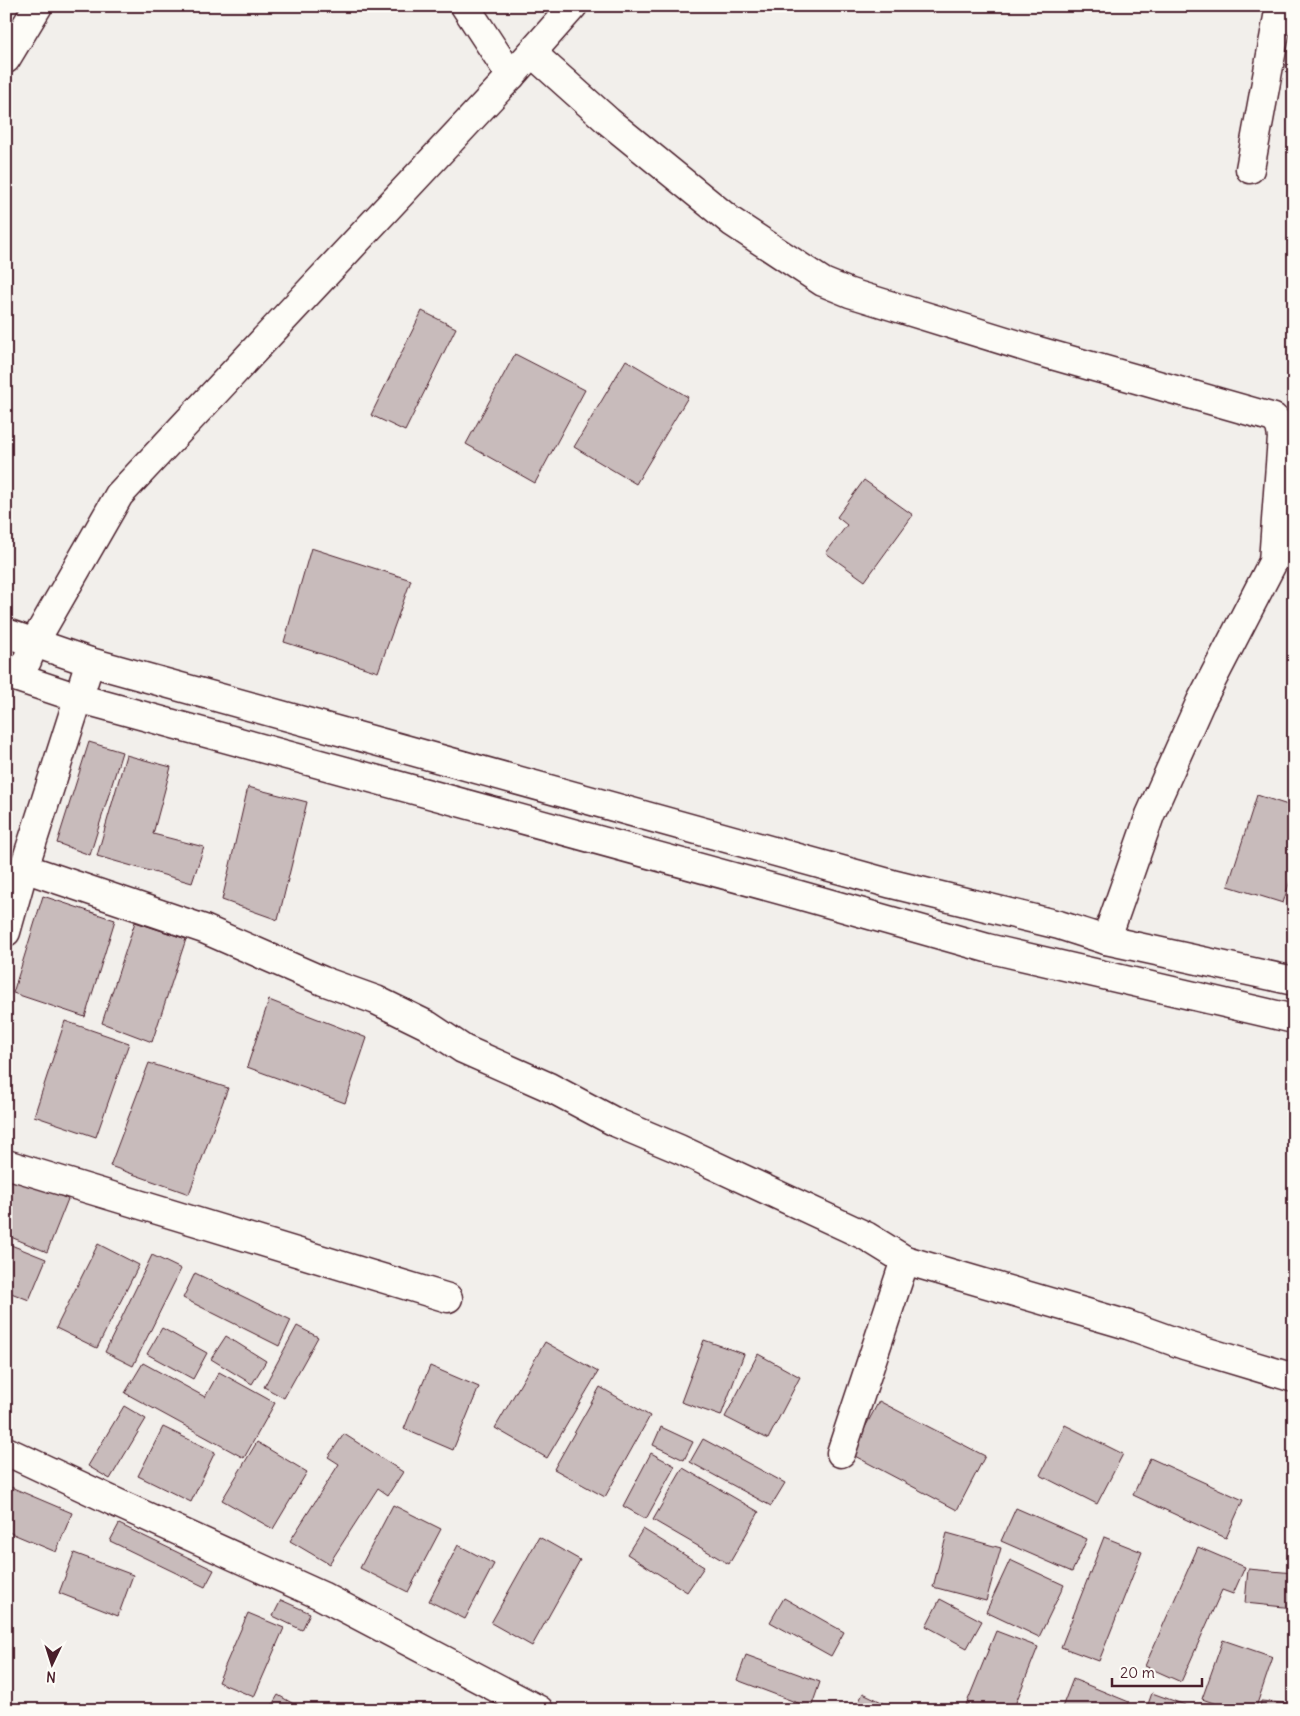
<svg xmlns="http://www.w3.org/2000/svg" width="1300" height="1716" viewBox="0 0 1300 1716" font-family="Delius,sans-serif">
<rect width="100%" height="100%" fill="#f2efeb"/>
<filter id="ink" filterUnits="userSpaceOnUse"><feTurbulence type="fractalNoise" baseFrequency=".02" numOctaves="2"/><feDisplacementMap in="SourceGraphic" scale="10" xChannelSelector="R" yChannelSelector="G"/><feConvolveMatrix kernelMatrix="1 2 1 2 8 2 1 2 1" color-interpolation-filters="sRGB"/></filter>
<g filter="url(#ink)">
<g fill="#c8bbbb" stroke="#4a1f2b">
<polygon points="422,311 456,328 405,431 371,415"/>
<polygon points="515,354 585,390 535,483 466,444"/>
<polygon points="626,360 688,397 636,484 574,447"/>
<polygon points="864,480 913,515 865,581 826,553 847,525 837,517"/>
<polygon points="311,548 411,580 378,672 284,642"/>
<polygon points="89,742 122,752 90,855 57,843"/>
<polygon points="126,755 171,767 153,834 204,847 192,883 97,856"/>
<polygon points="248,787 307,802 278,920 222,900"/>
<polygon points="1257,795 1294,807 1294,868 1283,903 1228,886"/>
<polygon points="43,896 115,920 85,1017 13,993"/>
<polygon points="135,922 186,939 152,1042 102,1023"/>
<polygon points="269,1000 367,1038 345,1103 247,1067"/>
<polygon points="65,1021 129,1043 96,1137 34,1116"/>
<polygon points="149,1063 228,1088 189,1194 110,1166"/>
<polygon points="6,1174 68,1199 47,1252 6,1235"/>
<polygon points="6,1243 46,1259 29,1300 6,1291 8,1277 6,1276"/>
<polygon points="98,1244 139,1265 97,1348 56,1328"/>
<polygon points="152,1255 181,1269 133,1366 105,1352"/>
<polygon points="195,1273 291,1320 279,1346 183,1298"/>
<polygon points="297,1326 318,1337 284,1398 264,1387"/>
<polygon points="162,1328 207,1353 193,1379 147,1354"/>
<polygon points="226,1336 266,1361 252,1384 211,1359"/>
<polygon points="704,1340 744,1354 721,1416 681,1402"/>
<polygon points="545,1342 598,1372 547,1458 495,1428"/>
<polygon points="758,1354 800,1377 768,1439 725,1417"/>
<polygon points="143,1363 205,1397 219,1372 275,1403 244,1458 125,1393"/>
<polygon points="430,1366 479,1387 453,1450 404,1429"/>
<polygon points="600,1387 650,1416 605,1497 554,1469"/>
<polygon points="879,1401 985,1456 957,1510 851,1454"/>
<polygon points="124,1406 146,1419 110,1479 88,1466"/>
<polygon points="1065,1425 1123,1454 1097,1504 1040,1475"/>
<polygon points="163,1427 215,1452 191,1502 138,1476"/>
<polygon points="661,1427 693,1442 684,1460 653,1445"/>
<polygon points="344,1434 403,1472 388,1495 378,1488 329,1564 290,1541 339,1464 328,1457"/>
<polygon points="703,1439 785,1483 771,1506 690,1462"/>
<polygon points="257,1442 307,1472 273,1529 222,1500"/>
<polygon points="651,1453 675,1466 646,1519 623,1506"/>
<polygon points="1150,1458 1243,1500 1226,1538 1133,1495"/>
<polygon points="683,1468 759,1512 729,1564 653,1520"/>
<polygon points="6,1485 72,1513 56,1552 6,1531"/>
<polygon points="393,1505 441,1529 408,1592 360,1568"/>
<polygon points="1016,1508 1087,1539 1072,1572 1001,1541"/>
<polygon points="119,1524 214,1570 205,1587 110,1541"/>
<polygon points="643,1529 704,1567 687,1592 627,1554"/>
<polygon points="947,1533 1001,1548 986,1601 933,1587"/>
<polygon points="539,1537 580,1560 532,1646 491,1623"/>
<polygon points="1104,1537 1142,1552 1099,1661 1061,1647"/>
<polygon points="458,1545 494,1564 465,1619 429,1601"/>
<polygon points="1198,1547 1245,1567 1233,1594 1222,1590 1181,1682 1145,1666"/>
<polygon points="74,1553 133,1575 118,1616 59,1593"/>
<polygon points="1010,1560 1064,1585 1039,1637 986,1612"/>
<polygon points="1248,1569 1294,1573 1294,1608 1245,1603"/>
<polygon points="784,1598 844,1632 831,1656 770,1622"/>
<polygon points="940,1599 982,1621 967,1648 926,1626"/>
<polygon points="281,1600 310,1613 302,1630 273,1616"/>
<polygon points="248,1613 284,1628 254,1697 218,1682"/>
<polygon points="996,1631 1038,1647 1013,1710 964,1710"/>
<polygon points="1223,1640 1273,1657 1255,1710 1234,1710 1202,1699"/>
<polygon points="746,1655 820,1682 811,1708 737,1680"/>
<polygon points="1073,1679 1129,1702 1126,1710 1061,1710"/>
<polygon points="863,1693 898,1710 855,1710"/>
<polygon points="1152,1693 1199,1710 1146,1710"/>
<polygon points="278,1695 304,1710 269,1710"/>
<polygon points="1261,1701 1292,1704 1290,1710 1260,1710"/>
</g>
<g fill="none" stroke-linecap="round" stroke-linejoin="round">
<g stroke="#4a1f2b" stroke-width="31">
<g id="street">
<polyline points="465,6 511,76"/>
<polyline points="532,53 608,121 732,222 823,282 850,293 1038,351 1274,418 1280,426 1282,437 1273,562 1200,703 1150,815 1106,940"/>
<polyline points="6,59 38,6"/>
<polyline points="1250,169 1280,6"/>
<polyline points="24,868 204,929 323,981 376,1000 427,1025 463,1049 549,1087 615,1122 679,1149 866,1236 905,1260 1128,1325 1184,1345 1294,1378"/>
<polyline points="6,932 24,868 90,662"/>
<polyline points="6,1164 448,1298"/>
<polyline points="6,1451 117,1503 322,1596 539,1710"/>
<polyline points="841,1453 905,1260"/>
</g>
</g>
<g stroke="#4a1f2b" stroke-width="31">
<g id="secondary">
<polyline points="6,633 90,662 892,884 1059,925 1106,940 1294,981"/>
<polyline points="27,661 34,643 119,495 511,76 573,6"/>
<polyline points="6,674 78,698 799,895 987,948 1294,1019"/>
</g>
</g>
<use href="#street" stroke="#fdfcf7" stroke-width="28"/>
<use href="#secondary" stroke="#fdfcf7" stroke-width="28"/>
</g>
</g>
<rect width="1300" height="1716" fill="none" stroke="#fdfcf7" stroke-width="25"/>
<rect x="12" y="12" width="1275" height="1691" fill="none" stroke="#4a1f2b" stroke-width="2" filter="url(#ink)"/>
<g transform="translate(52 1664) rotate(184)" stroke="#fdfcf7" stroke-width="4" paint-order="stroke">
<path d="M0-4L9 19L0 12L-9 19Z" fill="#4a1f2b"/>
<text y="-8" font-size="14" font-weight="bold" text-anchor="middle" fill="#4a1f2b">N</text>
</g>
<path d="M1112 1678v8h90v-8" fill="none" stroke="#4a1f2b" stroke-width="2.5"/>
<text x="1120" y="1678" font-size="15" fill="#4a1f2b" stroke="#fdfcf7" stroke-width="4" paint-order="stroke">20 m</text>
</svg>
